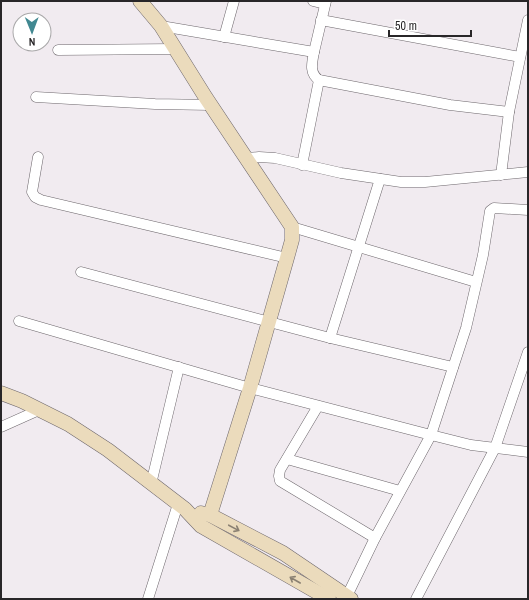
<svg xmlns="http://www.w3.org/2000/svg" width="529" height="600" viewBox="0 0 529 600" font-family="'Archivo Narrow',sans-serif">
<rect width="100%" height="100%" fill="#f1ebf0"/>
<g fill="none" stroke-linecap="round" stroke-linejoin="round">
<g stroke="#6d676c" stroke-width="11">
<g id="street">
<polyline points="313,1 325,4"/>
<polyline points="321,20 520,57"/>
<polyline points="161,26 314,52 326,1"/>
<polyline points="224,37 234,1"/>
<polyline points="58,50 175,49"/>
<path d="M314,52C312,63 309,73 319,80L450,105L509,112"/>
<polyline points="36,97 155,104 210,105"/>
<polyline points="38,157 32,192 35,197 41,200 287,258"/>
<polyline points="247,158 259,157 275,158 341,173 401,182 425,182 528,172"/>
<polyline points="302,165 319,80"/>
<polyline points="501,175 509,112 528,20"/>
<polyline points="292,227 476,282"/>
<polyline points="81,272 330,338 453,367"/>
<polyline points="19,321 250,388 431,435 471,445 528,452"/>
<polyline points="330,338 380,179"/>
<polyline points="318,406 280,470 279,476 280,481 375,538"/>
<polyline points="1,427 39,410"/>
<polyline points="287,459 400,491"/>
<polyline points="151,484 179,367"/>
<polyline points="347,596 375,538 431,435 466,328 483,255 490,211 494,208 528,210"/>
<polyline points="148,599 178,504"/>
<polyline points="416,599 495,448 528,352"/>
</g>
</g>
<g stroke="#6d676c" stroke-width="15">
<g id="secondary">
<polyline points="140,1 161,26 206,98 292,227 292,240 287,258 250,388 210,515"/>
<polyline points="1,393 22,401 68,424 108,450 185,509 201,526 329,599"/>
<polyline points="201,513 210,515 283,553 351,599"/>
</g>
</g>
<use href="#street" stroke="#fff" stroke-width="10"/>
<use href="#secondary" stroke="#ebdbbc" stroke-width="14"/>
</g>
<defs><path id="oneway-shaft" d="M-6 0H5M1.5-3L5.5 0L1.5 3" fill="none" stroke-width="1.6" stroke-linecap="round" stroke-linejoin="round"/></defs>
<g stroke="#8a8072">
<use href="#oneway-shaft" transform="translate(234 528) rotate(28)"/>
<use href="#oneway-shaft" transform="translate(295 580) rotate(-150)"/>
</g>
<rect width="529" height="600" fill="none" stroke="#282628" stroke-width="4"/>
<g transform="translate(32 32) rotate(179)"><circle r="19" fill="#ffffff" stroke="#a9a8a9"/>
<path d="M0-3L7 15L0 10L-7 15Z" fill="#418891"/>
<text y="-6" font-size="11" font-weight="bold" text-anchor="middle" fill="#282628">N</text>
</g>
<path d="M389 30v6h82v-6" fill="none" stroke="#282628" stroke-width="2"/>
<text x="395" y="30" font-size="12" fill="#282628" stroke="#ffffff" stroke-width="3" paint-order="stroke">50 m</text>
</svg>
